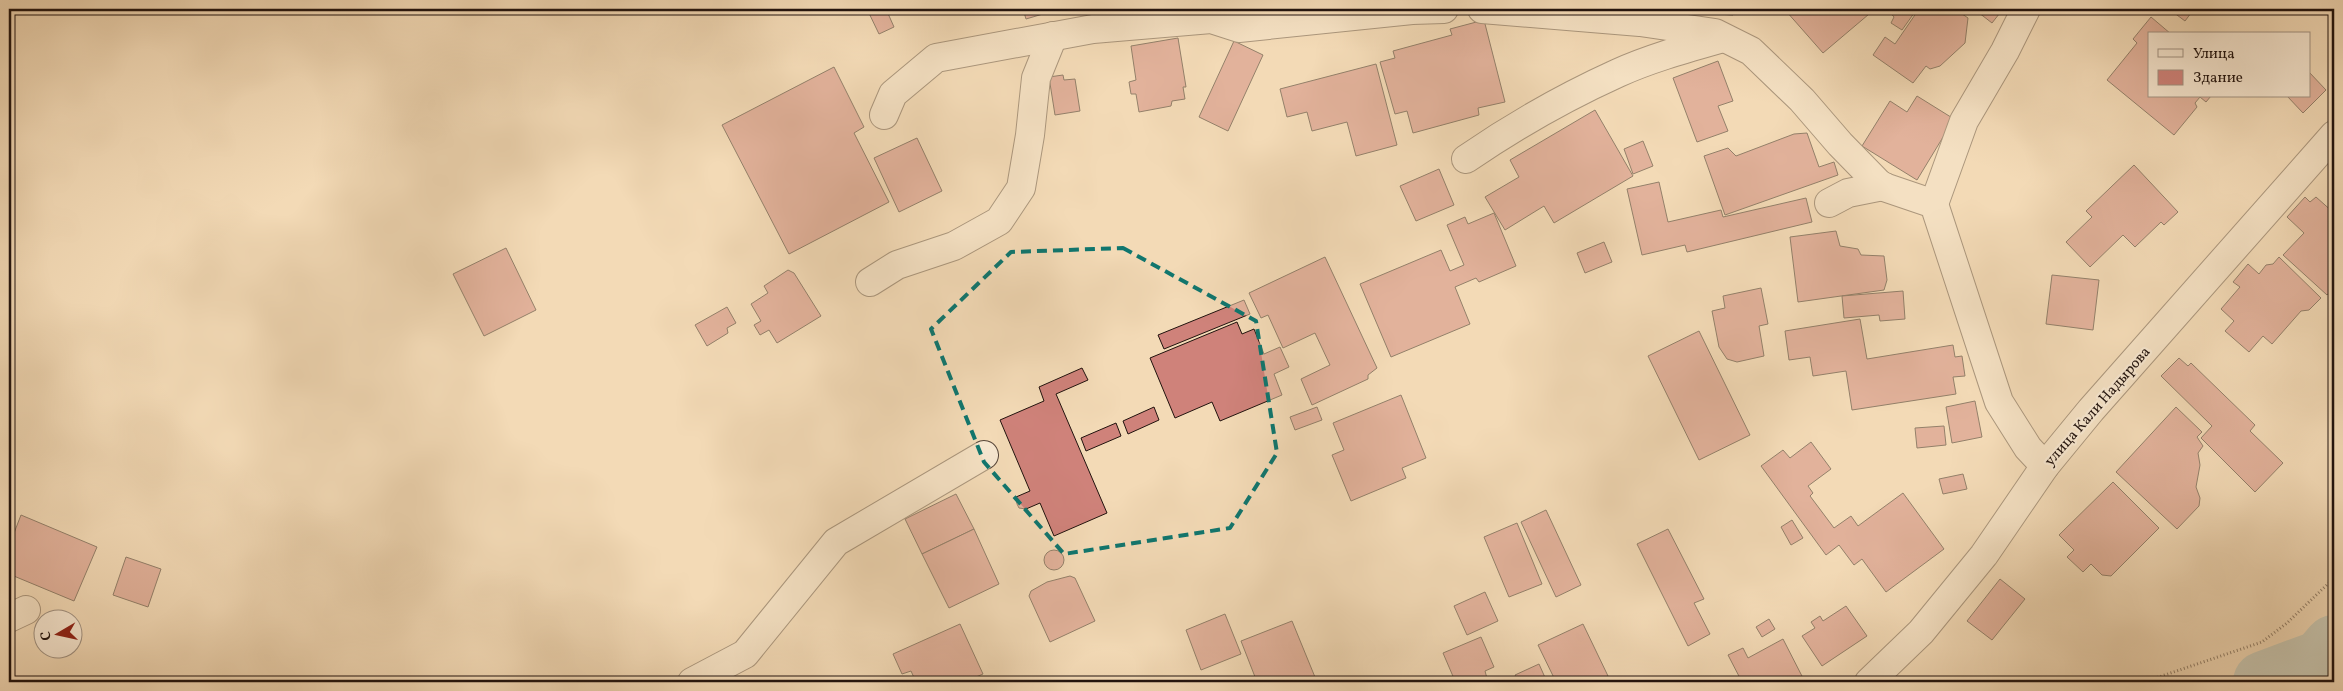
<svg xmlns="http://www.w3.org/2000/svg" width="2343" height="691" viewBox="0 0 2343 691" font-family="Vollkorn,serif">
<rect width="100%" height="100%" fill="#f3dab6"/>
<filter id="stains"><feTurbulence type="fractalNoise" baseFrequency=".004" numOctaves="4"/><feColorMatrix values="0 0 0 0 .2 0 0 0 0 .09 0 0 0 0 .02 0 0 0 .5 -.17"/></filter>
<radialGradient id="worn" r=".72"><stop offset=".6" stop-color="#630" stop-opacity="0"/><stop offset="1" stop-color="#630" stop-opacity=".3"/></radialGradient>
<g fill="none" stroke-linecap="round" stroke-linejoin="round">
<polyline stroke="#9db9b5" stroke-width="62" points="2264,682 2321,661 2334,646"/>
</g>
<g fill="#cf827a" stroke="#21130e">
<polygon points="867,9 886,9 894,27 879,34"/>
<polygon points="1023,9 1052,9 1053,11 1026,19"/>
<polygon points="1685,9 1733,9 1733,15 1685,12"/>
<polygon points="1789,9 1875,9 1823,53 1786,11"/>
<polygon points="1887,9 1917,9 1902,30 1891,23 1894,17"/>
<polygon points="1919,9 1955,9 1968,18 1965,43 1940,66 1930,69 1926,66 1913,83 1873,55 1885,37 1895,44"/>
<polygon points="1974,9 2003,9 1992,23"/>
<polygon points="2169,9 2194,9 2185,21"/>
<polygon points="2151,17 2171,34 2149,34 2149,96 2211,96 2206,102 2200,97 2195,103 2197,107 2174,135 2107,80 2137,43 2133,39"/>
<polygon points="1484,20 1505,102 1478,108 1479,115 1413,133 1407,111 1395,114 1380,62 1395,58 1393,51 1452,35 1450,29"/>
<polygon points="1178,38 1186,87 1183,87 1185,99 1172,101 1171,106 1139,112 1136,94 1131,94 1129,82 1136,80 1131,46"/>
<polygon points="1234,41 1263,55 1228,131 1199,117"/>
<polygon points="1718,61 1733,101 1718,106 1728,131 1697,142 1673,78"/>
<polygon points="1376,64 1397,145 1356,156 1347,122 1312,131 1307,112 1287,117 1280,89"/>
<polygon points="834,67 864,127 854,133 889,202 789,254 722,125"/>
<polygon points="2309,72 2326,90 2303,113 2287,96 2309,96"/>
<polygon points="1063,75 1064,80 1075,79 1080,111 1055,115 1049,77"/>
<polygon points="1917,96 1954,119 1917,180 1862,146 1890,101 1907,112"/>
<polygon points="1595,110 1633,176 1554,223 1544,206 1505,230 1485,197 1519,177 1510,160"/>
<polygon points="1807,133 1819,167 1834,162 1838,175 1725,215 1704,156 1728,148 1736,156 1794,134"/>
<polygon points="917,138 942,191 899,212 874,158"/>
<polygon points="1643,141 1653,166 1633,174 1624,149"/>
<polygon points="2134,165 2178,212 2164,225 2161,222 2135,247 2123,235 2090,267 2066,242 2092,217 2086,211"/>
<polygon points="1439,169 1454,205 1416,221 1400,186"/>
<polygon points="1659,182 1668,222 1721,210 1723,217 1806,198 1812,222 1687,252 1685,245 1642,255 1627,189"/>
<polygon points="2305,197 2310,202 2316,197 2334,213 2334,287 2327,295 2283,255 2304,233 2287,217"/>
<polygon points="1494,213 1516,266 1479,282 1476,278 1455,287 1470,324 1391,357 1360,284 1441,250 1450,271 1464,265 1447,225 1465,217 1468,224"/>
<polygon points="1836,231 1840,246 1858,249 1861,255 1884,256 1887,280 1884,290 1798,302 1790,237"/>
<polygon points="1604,242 1612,262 1585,273 1577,253"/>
<polygon points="506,248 536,310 484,336 453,274"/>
<polygon points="1325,257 1377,368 1368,375 1368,379 1312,405 1301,379 1330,365 1315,333 1283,348 1268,315 1261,318 1249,293"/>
<polygon points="2279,257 2321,298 2309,310 2301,311 2272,344 2263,336 2249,352 2225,331 2234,321 2221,309 2240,287 2233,282 2248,264 2259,274 2266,265 2273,264"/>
<polygon points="788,270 794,273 821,316 777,343 769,330 760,335 754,325 761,321 751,304 768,293 764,286"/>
<polygon points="2052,275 2099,280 2093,330 2046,324"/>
<polygon points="1761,288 1768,324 1759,326 1764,356 1737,362 1727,359 1719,347 1712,311 1725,308 1723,296"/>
<polygon points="1903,291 1905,319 1880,321 1879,315 1844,318 1842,296"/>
<polygon points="1244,300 1250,314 1164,349 1158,335"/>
<polygon points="727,307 736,323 727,328 728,333 707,346 695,325"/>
<polygon points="1860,319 1867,359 1953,345 1955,357 1962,356 1965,376 1953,377 1956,394 1852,410 1846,371 1813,376 1810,357 1789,360 1785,331"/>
<polygon points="1237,322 1242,334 1254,329 1264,354 1280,347 1289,367 1274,374 1282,395 1220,421 1212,402 1175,418 1150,358"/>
<polygon points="1699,331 1750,435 1699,460 1648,356"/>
<polygon points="2179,358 2188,366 2191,363 2255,425 2250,431 2283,463 2255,492 2201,438 2212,426 2161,376"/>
<polygon points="1082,368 1088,380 1056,394 1107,513 1054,536 1040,503 1026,509 1019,508 1017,504 1016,497 1030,491 1000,420 1044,401 1039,387"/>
<polygon points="1401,395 1426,458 1402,468 1406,478 1351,501 1332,455 1344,450 1333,423"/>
<polygon points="1975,401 1982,437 1952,443 1946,407"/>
<polygon points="1154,407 1159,420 1128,434 1123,421"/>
<polygon points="1317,407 1322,420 1295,430 1290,417"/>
<polygon points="2176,407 2202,432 2197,437 2203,446 2198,453 2200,465 2196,487 2200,498 2199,506 2177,529 2116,472"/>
<polygon points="1116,423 1121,436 1086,451 1081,438"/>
<polygon points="1944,426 1946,445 1917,448 1915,428"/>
<polygon points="1811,442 1831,469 1808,486 1813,493 1810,496 1834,528 1851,516 1858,526 1903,493 1944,549 1886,592 1862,559 1854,565 1839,545 1826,555 1761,466 1783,450 1790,458"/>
<polygon points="1963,474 1967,489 1943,494 1939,479"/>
<polygon points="2113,482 2159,528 2111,576 2102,575 2091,564 2083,572 2067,557 2074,550 2059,535"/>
<polygon points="956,494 974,529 922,554 905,519"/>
<polygon points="1546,510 1581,585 1556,597 1521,522"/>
<polygon points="21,515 97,547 74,601 9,574 9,546"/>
<polygon points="1792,520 1803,538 1791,545 1781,527"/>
<polygon points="1517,523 1542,584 1509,597 1484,537"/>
<polygon points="974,529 999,584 949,608 922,554"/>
<polygon points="1668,529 1704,599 1694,603 1710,634 1688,646 1637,544"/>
<circle cx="1054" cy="560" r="10"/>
<polygon points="126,557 161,569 148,607 113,595"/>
<polygon points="1070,576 1075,578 1095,621 1050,642 1029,596 1031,591 1047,582"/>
<polygon points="2000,579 2025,599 1992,640 1967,621"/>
<polygon points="1485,592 1498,621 1467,635 1454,606"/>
<polygon points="1846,606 1867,636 1822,666 1802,636 1815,628 1811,622 1820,616 1823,621"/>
<polygon points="1225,614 1241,654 1201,670 1186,630"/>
<polygon points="1769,619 1775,629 1762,637 1756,627"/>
<polygon points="1292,621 1317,682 1257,682 1241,641"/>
<polygon points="960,624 983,674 964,682 916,682 911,671 902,674 893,654"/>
<polygon points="1583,624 1608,676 1594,682 1556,682 1538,645"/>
<polygon points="1481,637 1494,667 1485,671 1488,682 1453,682 1455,681 1443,653"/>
<polygon points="1783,639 1805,682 1742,682 1728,655 1743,648 1748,658"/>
<polygon points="1539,664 1547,682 1519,682 1515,675"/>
</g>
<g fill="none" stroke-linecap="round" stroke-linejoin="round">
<g stroke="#564538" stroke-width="30">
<g id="minor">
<polyline points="1482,9 1640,22 1715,33 1751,51 1802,100 1840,144 1881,186 1934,204 1999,402 2028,448 2045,466"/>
<polyline points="884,115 893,94 936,58 1093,29 1211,19 1239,28 1412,10 1444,9"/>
<path d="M1466,159C1514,126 1565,97 1618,73C1651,58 1688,48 1723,38"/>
<polyline points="1829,203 1848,193 1883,186"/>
<polyline points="1934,204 1964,121 2005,51 2026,9"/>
<polyline points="870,282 897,265 954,246 999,221 1021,188 1030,135 1036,78 1053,36"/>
<polyline points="9,618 26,610"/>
<polyline points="692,682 745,654 836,542 984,455"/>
</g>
</g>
<g stroke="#564538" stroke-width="30">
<polyline id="tertiary" points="1869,682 1921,632 1984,555 2045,466 2091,410 2334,135"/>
</g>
<polyline stroke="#21130e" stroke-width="3" stroke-dasharray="1 2.5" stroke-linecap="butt" points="2144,682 2262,642 2287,623 2334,578"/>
<use href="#minor" stroke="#f7e7d0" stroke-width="28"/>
<use href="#tertiary" stroke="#f7e7d0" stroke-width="28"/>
</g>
<path d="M0 0H2343V691H0ZM1123,248L1256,321L1277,453L1230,528L1064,554L984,462L931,329L1011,252Z" fill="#f3dab6" fill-opacity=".55" fill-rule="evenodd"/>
<path fill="none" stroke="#0f766e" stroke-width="4" stroke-dasharray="10 6" stroke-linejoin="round" d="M1123,248L1256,321L1277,453L1230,528L1064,554L984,462L931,329L1011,252Z"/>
<g text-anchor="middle" stroke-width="4.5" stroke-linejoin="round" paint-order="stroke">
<g font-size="15" fill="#21130e" stroke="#f7e7d0">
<text transform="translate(2097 406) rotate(-49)" y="5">улица Кали Надырова</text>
</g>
</g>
<rect width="2343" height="691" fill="none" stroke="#f3dab6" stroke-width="30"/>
<rect x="10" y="10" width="2323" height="671" fill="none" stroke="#21130e" stroke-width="2.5"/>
<rect x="15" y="15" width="2313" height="661" fill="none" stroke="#21130e"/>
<rect x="2148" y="32" width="162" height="65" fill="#f7e7d0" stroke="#a19282"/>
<rect x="2158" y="49" width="25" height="8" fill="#f7e7d0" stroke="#a19282"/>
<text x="2193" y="58" font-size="15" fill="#21130e">Улица</text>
<rect x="2158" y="70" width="25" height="15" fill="#cf827a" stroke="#a19282"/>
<text x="2193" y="82" font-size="15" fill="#21130e">Здание</text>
<g transform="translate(58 634) rotate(261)"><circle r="24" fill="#f7e7d0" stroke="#a19282"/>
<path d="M0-4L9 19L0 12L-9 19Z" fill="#8f2418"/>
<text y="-8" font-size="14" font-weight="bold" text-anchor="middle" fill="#21130e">С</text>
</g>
<rect width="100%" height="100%" filter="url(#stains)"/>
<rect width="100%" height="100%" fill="url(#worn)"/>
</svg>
